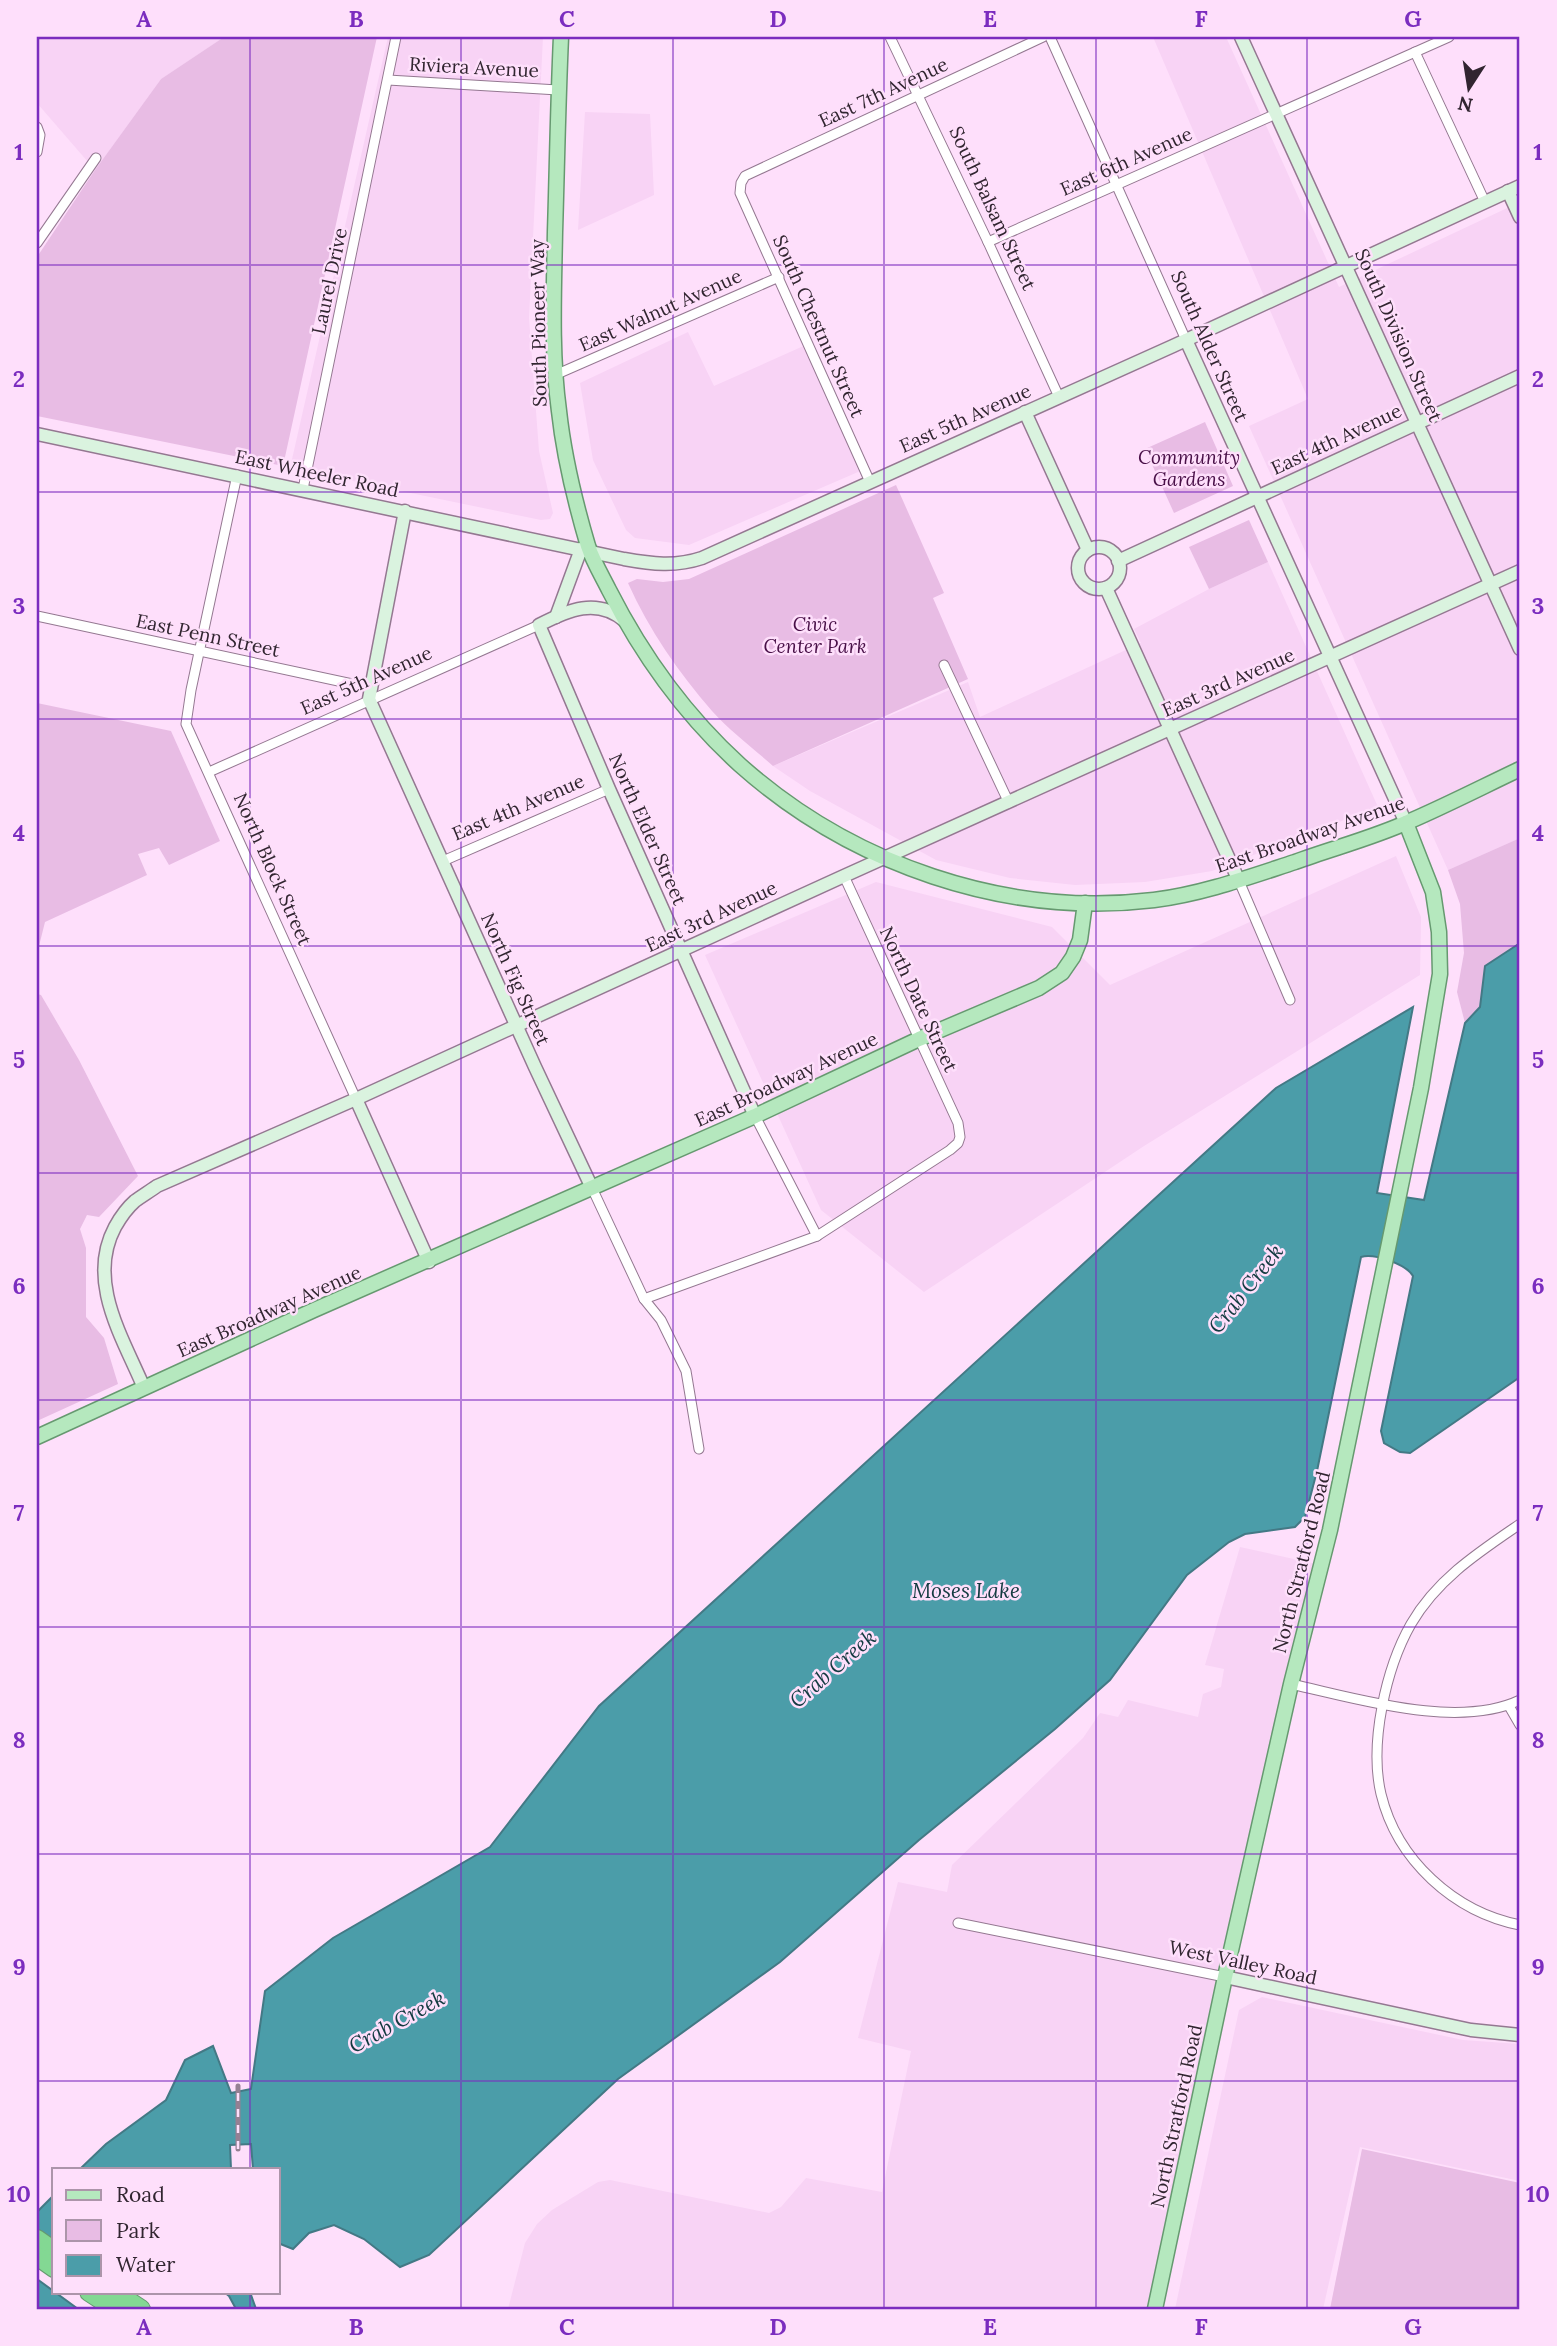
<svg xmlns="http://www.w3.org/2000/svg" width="1557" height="2346" viewBox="0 0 1557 2346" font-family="Lora,serif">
<rect width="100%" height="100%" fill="#fedffb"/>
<g fill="#f8d3f5">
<polygon points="37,37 224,37 161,79 95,170 37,103"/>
<polygon points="388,37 543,37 529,318 539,451 553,513 550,519 541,520 290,468"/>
<polygon points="1153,37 1226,37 1339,287 1520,202 1520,838 1448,870 1249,426 1308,399"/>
<polygon points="585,112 650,114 654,195 578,230"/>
<polygon points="688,332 714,386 808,344 865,469 689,545 635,538 626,530 593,460 580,383"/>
<polygon points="1268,562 1378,807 1212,871 1145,882 1075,885 1010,878 936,860 810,791 773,766 968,682 980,717 1141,643 1134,629 1209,589"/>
<polygon points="1396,856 1421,917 1420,975 1144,1146 924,1292 821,1210 705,955 876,882 1052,927 1110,985"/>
<polygon points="1240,1547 1321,1565 1155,2309 508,2309 525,2243 537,2224 552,2210 598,2182 610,2180 769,2213 781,2207 806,2178 882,2192 911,2051 858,2038 898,1882 947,1892 952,1865 1083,1738 1100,1713 1118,1717 1128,1700 1198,1717 1203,1694 1221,1687 1224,1669 1205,1665"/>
<polygon points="1262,1997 1463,2040 1520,2044 1520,2181 1360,2147 1323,2309 1175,2309 1239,2010"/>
</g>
<g fill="#e8bce4">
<polygon points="224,37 377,37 283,466 37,416 37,257 95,170 161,79"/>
<polygon points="1205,422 1233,486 1174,513 1145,449"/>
<path d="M896,485L944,593L933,598L968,679L773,766C753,748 730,731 712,711C679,673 649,630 628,583L637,579L663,582L689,579Z"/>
<polygon points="1249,520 1268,562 1209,589 1189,547"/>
<polygon points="37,703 171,731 220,841 169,865 159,848 138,854 147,875 45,922 37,954"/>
<polygon points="1520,838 1520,943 1485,966 1480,1008 1465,1023 1457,992 1464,953 1460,904 1448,870"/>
<polygon points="37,994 41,995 79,1060 138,1176 99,1217 87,1215 80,1229 86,1248 86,1317 104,1338 118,1384 37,1421"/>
<polygon points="1362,2149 1520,2183 1520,2309 1330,2309"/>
</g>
<g fill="#4b9da9" stroke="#437985" stroke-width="2">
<path d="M1520,943V1377L1410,1453L1400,1452L1384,1443L1381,1431L1413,1276C1406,1264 1374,1253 1361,1257L1317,1471L1305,1517L1295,1527L1245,1534L1229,1542L1187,1575L1110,1680L1055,1729L919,1840L780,1962L618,2079L429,2255L400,2267L364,2239L334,2225L309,2233L293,2249L278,2243V2169H253L251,2144L230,2145L231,2169H80L106,2144L166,2100L185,2060L213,2046L231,2093L251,2089L265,1991L333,1938L490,1847L599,1706L1276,1088L1413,1007L1377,1193L1424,1200L1465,1023L1480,1007L1485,966Z"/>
<polygon points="54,2195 54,2245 37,2268 37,2212"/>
<polygon points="37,2279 78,2309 37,2309"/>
<polygon points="224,2292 250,2292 256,2309 236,2309 229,2296"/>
</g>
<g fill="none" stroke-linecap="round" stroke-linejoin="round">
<g stroke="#947891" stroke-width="11">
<g id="street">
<polyline points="890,37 988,242 1059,397"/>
<polyline points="1050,37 1186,340"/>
<polyline points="1415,52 1485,202"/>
<polyline points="388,80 558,90"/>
<polyline points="37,127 40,135 37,152"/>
<polyline points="988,242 1449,37"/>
<polyline points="37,243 96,158"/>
<polyline points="555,375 779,277"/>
<polyline points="237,475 191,690 186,724 356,1099"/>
<polyline points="870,482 740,193 741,183 745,176 1043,37"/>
<polyline points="303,489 396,37"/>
<polyline points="37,616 371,688"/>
<polyline points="944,665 1009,803"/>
<polyline points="209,772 539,625"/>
<polyline points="443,861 609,789"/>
<polyline points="1239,881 1290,1000"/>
<polyline points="755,1116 817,1236"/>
<polyline points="592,1188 644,1299 661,1320 686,1371 699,1449"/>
<polyline points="644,1299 817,1236 950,1150 958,1143 960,1137 958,1123 844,876"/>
<path d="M1520,1524C1479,1552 1437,1579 1411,1624C1386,1668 1369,1743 1381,1794C1397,1860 1454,1912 1520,1925"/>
<path d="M1291,1684C1356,1698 1457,1730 1520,1700"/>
<polyline points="1509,1706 1520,1725"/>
<polyline points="958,1923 1225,1977"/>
</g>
</g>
<g stroke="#947891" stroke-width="15">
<g id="secondary">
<polyline points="1241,37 1520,649"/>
<polyline points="1508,191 1520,217"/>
<polyline points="1186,340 1406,823"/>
<polyline points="1025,412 1088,550"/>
<path d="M37,434L624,559C652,564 675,567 702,558L1173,346L1520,186"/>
<polyline points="405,511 369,699 535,1067 592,1188"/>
<circle cx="1099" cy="568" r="21"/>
<polyline points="1118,561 1520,376"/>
<polyline points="1106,588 1239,881"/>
<polyline points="556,617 581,549"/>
<path d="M625,621C597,597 568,610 539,625L609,789L755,1116"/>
<polyline points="356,1099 429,1262"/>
<path d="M144,1388C123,1338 86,1281 115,1227C120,1218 127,1208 135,1201C142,1196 150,1191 157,1186L356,1099L844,876L1520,571"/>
<polyline points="1225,1977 1471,2030 1520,2035"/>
</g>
</g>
<g stroke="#669970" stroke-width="17">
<g id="primary">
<path d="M561,37C558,102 557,167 555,232C554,291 551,352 559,411C564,457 575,502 588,546C593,561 602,576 609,590C643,657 685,715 740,765C851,864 1005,918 1154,900C1202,894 1249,877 1295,862C1333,848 1373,838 1410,821C1447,805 1484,786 1520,769"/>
<polyline points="37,1437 314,1310 755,1116 919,1039 1039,988 1062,973 1073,957 1080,940 1085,903"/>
<polyline points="1155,2309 1225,1977 1291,1684 1330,1530 1421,1088 1440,974 1439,932 1433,892 1406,823"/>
</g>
</g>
<g stroke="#669970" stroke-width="20">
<g id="highway">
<polyline points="37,2239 54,2251"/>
<polyline points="37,2256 54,2268"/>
<polyline points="89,2292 115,2309"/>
<polyline points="115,2292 141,2309"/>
</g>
</g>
<use href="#street" stroke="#fff" stroke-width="9"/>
<use href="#secondary" stroke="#daf3df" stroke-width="12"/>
<use href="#primary" stroke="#b5e8be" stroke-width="14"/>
<use href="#highway" stroke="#83d893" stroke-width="18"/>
<g stroke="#958093" stroke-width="5">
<polyline id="rail" points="238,2149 238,2086"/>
</g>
<use href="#rail" stroke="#fedffb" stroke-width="2.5" stroke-dasharray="8" stroke-linecap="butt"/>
</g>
<path fill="none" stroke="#7b2cbf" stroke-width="2" stroke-opacity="0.55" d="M250,37V2169M461,37V2309M673,37V2309M884,37V2309M1096,37V2309M1307,37V2309M37,265H1520M37,492H1520M37,719H1520M37,946H1520M37,1173H1520M37,1400H1520M37,1627H1520M37,1854H1520M37,2081H1520M250,2292V2309"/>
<g text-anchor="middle" stroke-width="5" stroke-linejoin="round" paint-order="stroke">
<g font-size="19" fill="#312530" stroke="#fedffb">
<text transform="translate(474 67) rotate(3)" y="7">Riviera Avenue</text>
<text transform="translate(883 92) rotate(-25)" y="7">East 7th Avenue</text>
<text transform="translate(1126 161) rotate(-24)" y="7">East 6th Avenue</text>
<text transform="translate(993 208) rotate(65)" y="7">South Balsam Street</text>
<text transform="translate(329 281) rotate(-78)" y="7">Laurel Drive</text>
<text transform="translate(660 310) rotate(-24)" y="7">East Walnut Avenue</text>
<text transform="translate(538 323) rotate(-91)" y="7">South Pioneer Way</text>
<text transform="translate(819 326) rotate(66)" y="7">South Chestnut Street</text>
<text transform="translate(1399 335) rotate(66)" y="7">South Division Street</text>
<text transform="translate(1210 346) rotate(66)" y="7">South Alder Street</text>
<text transform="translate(965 418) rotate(-24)" y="7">East 5th Avenue</text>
<text transform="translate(1336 439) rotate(-25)" y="7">East 4th Avenue</text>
<text transform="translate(317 473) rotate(12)" y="7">East Wheeler Road</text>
<text transform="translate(208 635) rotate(12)" y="7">East Penn Street</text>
<text transform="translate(366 680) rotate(-24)" y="7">East 5th Avenue</text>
<text transform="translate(1228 682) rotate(-24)" y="7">East 3rd Avenue</text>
<text transform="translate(518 807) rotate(-23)" y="7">East 4th Avenue</text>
<text transform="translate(648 829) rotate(66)" y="7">North Elder Street</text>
<text transform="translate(1310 834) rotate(-19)" y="7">East Broadway Avenue</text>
<text transform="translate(273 869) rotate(66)" y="7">North Block Street</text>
<text transform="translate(711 916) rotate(-25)" y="7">East 3rd Avenue</text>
<text transform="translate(516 979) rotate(66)" y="7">North Fig Street</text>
<text transform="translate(919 999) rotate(65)" y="7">North Date Street</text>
<text transform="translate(786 1079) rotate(-25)" y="7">East Broadway Avenue</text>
<text transform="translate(269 1311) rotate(-24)" y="7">East Broadway Avenue</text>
<text transform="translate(1301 1562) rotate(-76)" y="7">North Stratford Road</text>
<text transform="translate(1243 1962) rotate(12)" y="7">West Valley Road</text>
<text transform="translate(1176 2116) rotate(-78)" y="7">North Stratford Road</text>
</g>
<g font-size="19" font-style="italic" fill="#480f47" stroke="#fedffb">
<text x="1189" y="464">Community<tspan x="1189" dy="22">Gardens</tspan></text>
<text x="815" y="631">Civic<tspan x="815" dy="22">Center Park</tspan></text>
</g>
<g font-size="21" font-style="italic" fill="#123a40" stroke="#fedffb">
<text transform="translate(1246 1289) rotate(-52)" y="7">Crab Creek</text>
<text x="966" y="1598">Moses Lake</text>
<text transform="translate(833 1669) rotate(-41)" y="7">Crab Creek</text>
<text transform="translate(397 2022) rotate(-29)" y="7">Crab Creek</text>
</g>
</g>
<rect width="1557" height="2346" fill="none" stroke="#fedffb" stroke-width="77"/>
<rect x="52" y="2168" width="228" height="126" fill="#fedffb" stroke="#ac95aa" stroke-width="2"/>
<rect x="66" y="2190" width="35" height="10" fill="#b5e8be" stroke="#ac95aa" stroke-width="2"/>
<text x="116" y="2202" font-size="21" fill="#312530">Road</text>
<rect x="66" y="2220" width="35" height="21" fill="#e8bce4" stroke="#ac95aa" stroke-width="2"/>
<text x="116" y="2238" font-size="21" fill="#312530">Park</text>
<rect x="66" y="2255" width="35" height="21" fill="#4b9da9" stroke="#ac95aa" stroke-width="2"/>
<text x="116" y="2272" font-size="21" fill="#312530">Water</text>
<g transform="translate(1469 88) rotate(192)" stroke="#fedffb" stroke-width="5" paint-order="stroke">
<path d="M0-5L12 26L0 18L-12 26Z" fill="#312530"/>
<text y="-10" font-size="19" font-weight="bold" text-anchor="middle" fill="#312530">N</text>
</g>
<rect x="38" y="38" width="1480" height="2270" fill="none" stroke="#7b2cbf" stroke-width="2.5"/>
<g font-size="23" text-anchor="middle" font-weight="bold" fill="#7b2cbf">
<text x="144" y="27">A</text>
<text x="356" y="27">B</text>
<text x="567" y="27">C</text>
<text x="778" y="27">D</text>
<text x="990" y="27">E</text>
<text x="1201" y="27">F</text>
<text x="1413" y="27">G</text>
<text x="19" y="160">1</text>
<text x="1538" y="160">1</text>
<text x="19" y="387">2</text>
<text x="1538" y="387">2</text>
<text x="19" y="614">3</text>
<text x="1538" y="614">3</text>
<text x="19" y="841">4</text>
<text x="1538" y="841">4</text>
<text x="19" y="1068">5</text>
<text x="1538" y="1068">5</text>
<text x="19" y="1294">6</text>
<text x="1538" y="1294">6</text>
<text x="19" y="1521">7</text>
<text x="1538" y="1521">7</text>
<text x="19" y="1748">8</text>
<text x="1538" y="1748">8</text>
<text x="19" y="1975">9</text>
<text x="1538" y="1975">9</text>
<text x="19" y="2202">10</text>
<text x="1538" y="2202">10</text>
<text x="144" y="2335">A</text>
<text x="356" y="2335">B</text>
<text x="567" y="2335">C</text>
<text x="778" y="2335">D</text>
<text x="990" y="2335">E</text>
<text x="1201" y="2335">F</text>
<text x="1413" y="2335">G</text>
</g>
</svg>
